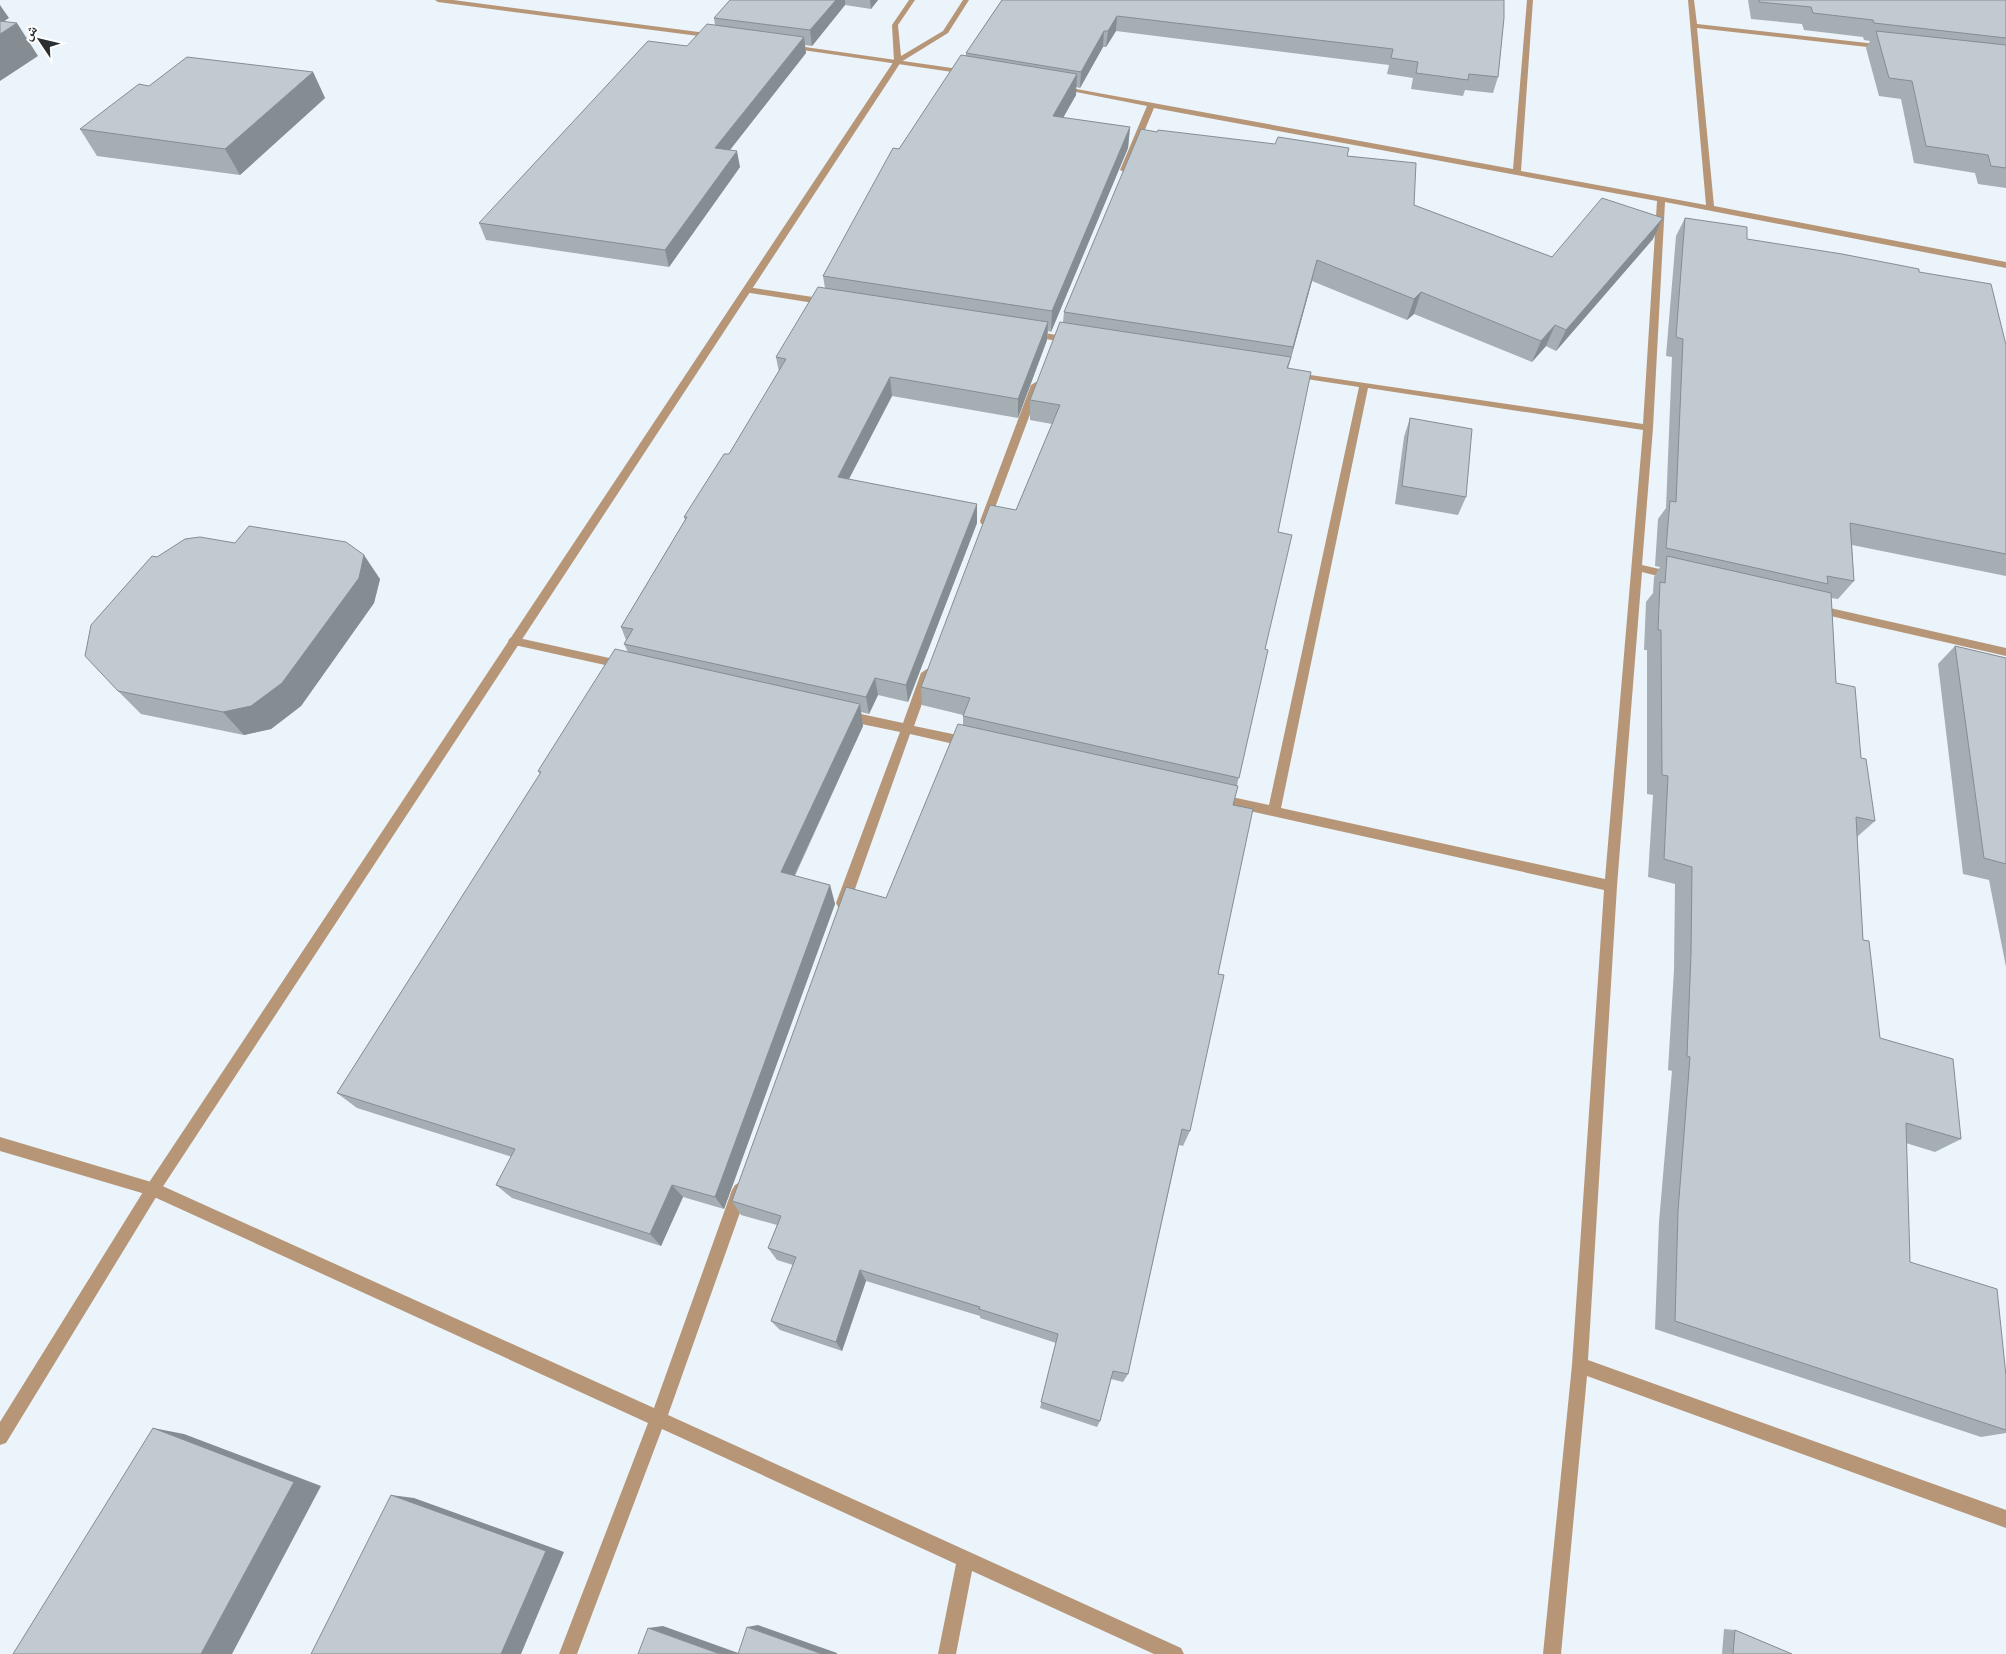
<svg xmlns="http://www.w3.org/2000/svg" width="2006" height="1654" viewBox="0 0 2006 1654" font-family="Quicksand,'Noto Naskh Arabic',sans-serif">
<rect width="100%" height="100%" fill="#eaf4fa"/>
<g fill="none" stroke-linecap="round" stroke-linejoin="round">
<g fill="#b79678" fill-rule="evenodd">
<polygon points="435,0 453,0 714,34 717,36 714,38 438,2"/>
<path d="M1527,0H1533L1521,171L1706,205L1688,0H1694L1697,24L1885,45L1889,47L1885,49L1697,28L1714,206L2006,262V268L1665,202L1653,428L1642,565L1677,573L1678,576L1673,580L1642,572L1617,886L1588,1360L2006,1510V1528L1587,1376L1561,1654H1543L1572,1365L1604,890L1218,804L1214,803L1212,799L1214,795L1218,794L1269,805L1359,387L1293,377L1290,376V372L1643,424L1657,201L1154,108L1128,170L1124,172L1120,170L1147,106L1056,88L1060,86L1513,169ZM1368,388L1643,430L1605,879L1281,808Z"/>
<polygon points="791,45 966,70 970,72 966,74 789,48 787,47"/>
<polygon points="747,287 826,299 830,302 826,305 744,292 743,290"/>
<polygon points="1031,331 1070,337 1075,340 1070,343 1028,336 1026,334"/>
<polygon points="1036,382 1041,385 990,521 989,524 981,524 980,521 1031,385"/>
<polygon points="1817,605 2006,648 2006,656 1813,612 1812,609"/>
<polygon points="514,637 623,661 629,665 623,669 510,644 508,641 510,638"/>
<polygon points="927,669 933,673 914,726 967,737 971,739 973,742 971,745 967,747 910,734 850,903 848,907 843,909 838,907 836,903 900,732 847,721 843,719 841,716 843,713 847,711 903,723 921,673"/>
<polygon points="0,1137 158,1184 654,1408 732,1190 735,1185 740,1182 745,1185 748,1190 668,1415 1181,1648 1184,1654 1154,1654 972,1571 956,1654 938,1654 956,1564 662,1429 577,1654 559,1654 648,1423 152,1196 0,1151"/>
</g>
<polygon fill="#b79678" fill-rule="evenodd" points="909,0 915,0 898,25 901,56 943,31 963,0 969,0 948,33 901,62 158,1194 6,1443 0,1445 0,1422 148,1184 894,61 892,25"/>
</g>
<g fill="#a5aeb3">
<polygon points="730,0 878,0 871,9 845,5 812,46 805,45 806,53 730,150 740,167 669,267 486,240 479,223 687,46 715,25 714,18"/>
<polygon points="1002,0 1504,0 1498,77 1493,93 1465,90 1463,96 1411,89 1413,78 1387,74 1389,65 1116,31 1106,47 1103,47 1080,88 1076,87 1076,95 1063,118 1130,127 1128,148 1051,332 1048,331 1047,340 1018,418 892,396 849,479 977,523 908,702 878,695 869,714 861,712 863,726 795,876 830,885 835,904 724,1209 683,1197 661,1246 512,1198 496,1185 512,1157 357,1108 337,1093 540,774 538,771 628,652 624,644 626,640 621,627 685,520 684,517 729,454 779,372 776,357 825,288 823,276 899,149 966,56 966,53"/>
<polygon points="1748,0 2006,0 2006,188 1978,184 1975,173 1914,163 1901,99 1879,96 1866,48 1870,41 1864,40 1863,37 1804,30 1802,24 1751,19"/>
<polygon points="313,72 325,98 240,175 97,156 80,129 149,86"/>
<polygon points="1348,156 1414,205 1552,257 1653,239 1556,351 1546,346 1532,362 1414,314 1407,320 1312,281 1288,369 1278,532 1265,649 1233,805 1218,974 1190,1131 1183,1146 1179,1145 1128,1374 1123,1382 1111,1379 1100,1421 1097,1427 1040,1408 1056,1343 980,1318 980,1316 866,1281 842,1351 780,1330 771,1321 793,1265 777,1260 768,1248 777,1225 741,1215 732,1201 886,898 963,725 963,715 922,705 921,687 1016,510 1052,424 1030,420 1030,400 1063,322 1064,312"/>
<polygon points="1685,218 1747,239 1919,272 2006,345 2006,576 1852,545 1854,581 1838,599 1831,598 1836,683 1861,758 1875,821 1857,837 1863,940 1880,1038 1961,1139 1935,1152 1906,1143 1910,1262 2006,1376 2006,1433 1981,1437 1655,1329 1659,1222 1672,1071 1668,1070 1674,970 1675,884 1648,877 1653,795 1647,794 1647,650 1644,650 1646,602 1653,593 1654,577 1660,567 1655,566 1658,519 1666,508 1672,357 1666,356 1676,236"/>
<polygon points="1410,418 1466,497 1458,515 1395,504 1404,437"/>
<polygon points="157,557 380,579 374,603 301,706 271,729 244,735 141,714 118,691"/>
<polygon points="1955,646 2006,658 2006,967 1989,880 1963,874 1938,664"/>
<polygon points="1724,1629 1735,1630 1792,1654 1722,1654"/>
</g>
<g fill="#868d92">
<polygon points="836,0 845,0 845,5 812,46 810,30"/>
<polygon points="870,0 878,0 871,9"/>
<polygon points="0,5 9,18 0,24"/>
<polygon points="1117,16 1116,31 1106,47 1108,31"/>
<polygon points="17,23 38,56 0,81 0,34"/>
<polygon points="1104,31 1103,47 1080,88 1081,72"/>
<polygon points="804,37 806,53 718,165 715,148"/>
<polygon points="313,72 325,98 240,175 225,149"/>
<polygon points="1077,74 1076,95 1052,137 1053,116"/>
<polygon points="1130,127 1128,148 1051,332 1052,311"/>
<polygon points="737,151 740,167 669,267 665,250"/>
<polygon points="1663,218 1653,239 1556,351 1566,330"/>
<polygon points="1317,260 1312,281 1288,368 1293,347"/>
<polygon points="1421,292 1414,314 1407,320 1414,299"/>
<polygon points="1048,322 1047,340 1018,418 1018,399"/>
<polygon points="1555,325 1546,346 1532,362 1541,341"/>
<polygon points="890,377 892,396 840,496 838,477"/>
<polygon points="977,504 977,523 908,702 906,685"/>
<polygon points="364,555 380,579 374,603 301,706 271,729 244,735 223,712"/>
<polygon points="875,678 878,695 869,714 866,697"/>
<polygon points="860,704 863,726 787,891 781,872"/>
<polygon points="830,885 835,904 724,1209 715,1197"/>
<polygon points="672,1185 683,1197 661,1246 650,1234"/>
<polygon points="860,1270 866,1281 842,1351 836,1342"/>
<polygon points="153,1428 184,1434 321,1486 232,1654 201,1654"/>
<polygon points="391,1495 414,1498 564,1552 521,1654 501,1654"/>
<polygon points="758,1625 837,1653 837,1654 822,1654 747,1627"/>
<polygon points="663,1626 741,1654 720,1654 648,1628"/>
</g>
<g fill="#c0cad0" stroke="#868d92">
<polygon points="730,0 836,0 810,30 714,18"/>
<polygon points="1002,0 1504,0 1504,18 1498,77 1469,74 1468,80 1416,73 1418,62 1391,58 1393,49 1117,16 1108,31 1104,31 1081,72 966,53"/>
<polygon points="1759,0 2006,0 2006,38 1874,23 1873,20 1813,13 1811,7 1759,2"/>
<polygon points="0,21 17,23 0,34"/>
<polygon points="707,24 804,37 715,148 737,151 665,250 479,223 648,41 687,46"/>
<polygon points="1876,31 2006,45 2006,168 1991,166 1988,155 1926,146 1912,81 1889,78"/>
<polygon points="961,55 1077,74 1053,116 1130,127 1052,311 823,276 893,148 899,149"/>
<polygon points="187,57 313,72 225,149 80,129 139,84 149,86"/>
<polygon points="1141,129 1157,132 1158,130 1275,144 1278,137 1349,148 1347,156 1416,163 1414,205 1552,257 1602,198 1663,218 1566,330 1555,325 1541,341 1421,292 1414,299 1317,260 1293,347 1064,312"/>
<polygon points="1685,218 1747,227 1747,239 1842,254 1919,269 1919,272 1991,284 2006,345 2006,554 1850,523 1854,581 1827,576 1828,584 1666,548 1670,501 1676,502 1683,339 1676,337"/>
<polygon points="818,287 1048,322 1018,399 890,377 838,477 977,504 906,685 875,678 866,697 624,644 633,629 621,627 687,517 684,517 724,454 729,454 786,359 776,357"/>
<polygon points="1060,322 1291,357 1287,368 1311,372 1278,532 1292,535 1265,649 1268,650 1239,778 963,716 970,698 921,687 990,505 1016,510 1060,405 1030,400"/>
<polygon points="1410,418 1472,429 1466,497 1402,486"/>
<polygon points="249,526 346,542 364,555 359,578 282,683 251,706 223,712 118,691 85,656 91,625 152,556 157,557 185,539 200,537 235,543"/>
<polygon points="1667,556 1831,593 1836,683 1855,687 1861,758 1866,759 1875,821 1856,817 1863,940 1869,941 1880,1038 1953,1059 1961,1139 1906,1123 1910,1262 1997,1289 2006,1376 2006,1430 1675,1321 1678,1211 1690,1057 1687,1056 1691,954 1692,867 1664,859 1668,776 1662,775 1661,630 1658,630 1660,582 1665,583"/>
<polygon points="1955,646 2006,658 2006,864 1984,858"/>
<polygon points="615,649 860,704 781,872 830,885 715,1197 672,1185 650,1234 496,1185 515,1149 337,1093 541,772 538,771"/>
<polygon points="958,724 1238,786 1233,805 1253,809 1218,974 1224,975 1190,1131 1182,1129 1128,1374 1113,1371 1100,1421 1041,1402 1058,1334 979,1309 980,1307 860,1270 836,1342 771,1321 796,1257 768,1248 781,1216 732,1201 846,887 886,898"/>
<polygon points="153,1428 294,1482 201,1654 13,1654"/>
<polygon points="391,1495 546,1551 501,1654 311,1654"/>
<polygon points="747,1627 822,1654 738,1654"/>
<polygon points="648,1628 720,1654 638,1654"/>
<polygon points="1735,1630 1792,1654 1733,1654"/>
</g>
<g transform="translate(40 40) rotate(305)" stroke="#ffffff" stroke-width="4" paint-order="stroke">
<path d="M0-4L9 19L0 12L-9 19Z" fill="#2b2f32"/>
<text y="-8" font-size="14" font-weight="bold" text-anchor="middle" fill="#2b2f32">ش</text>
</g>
</svg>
